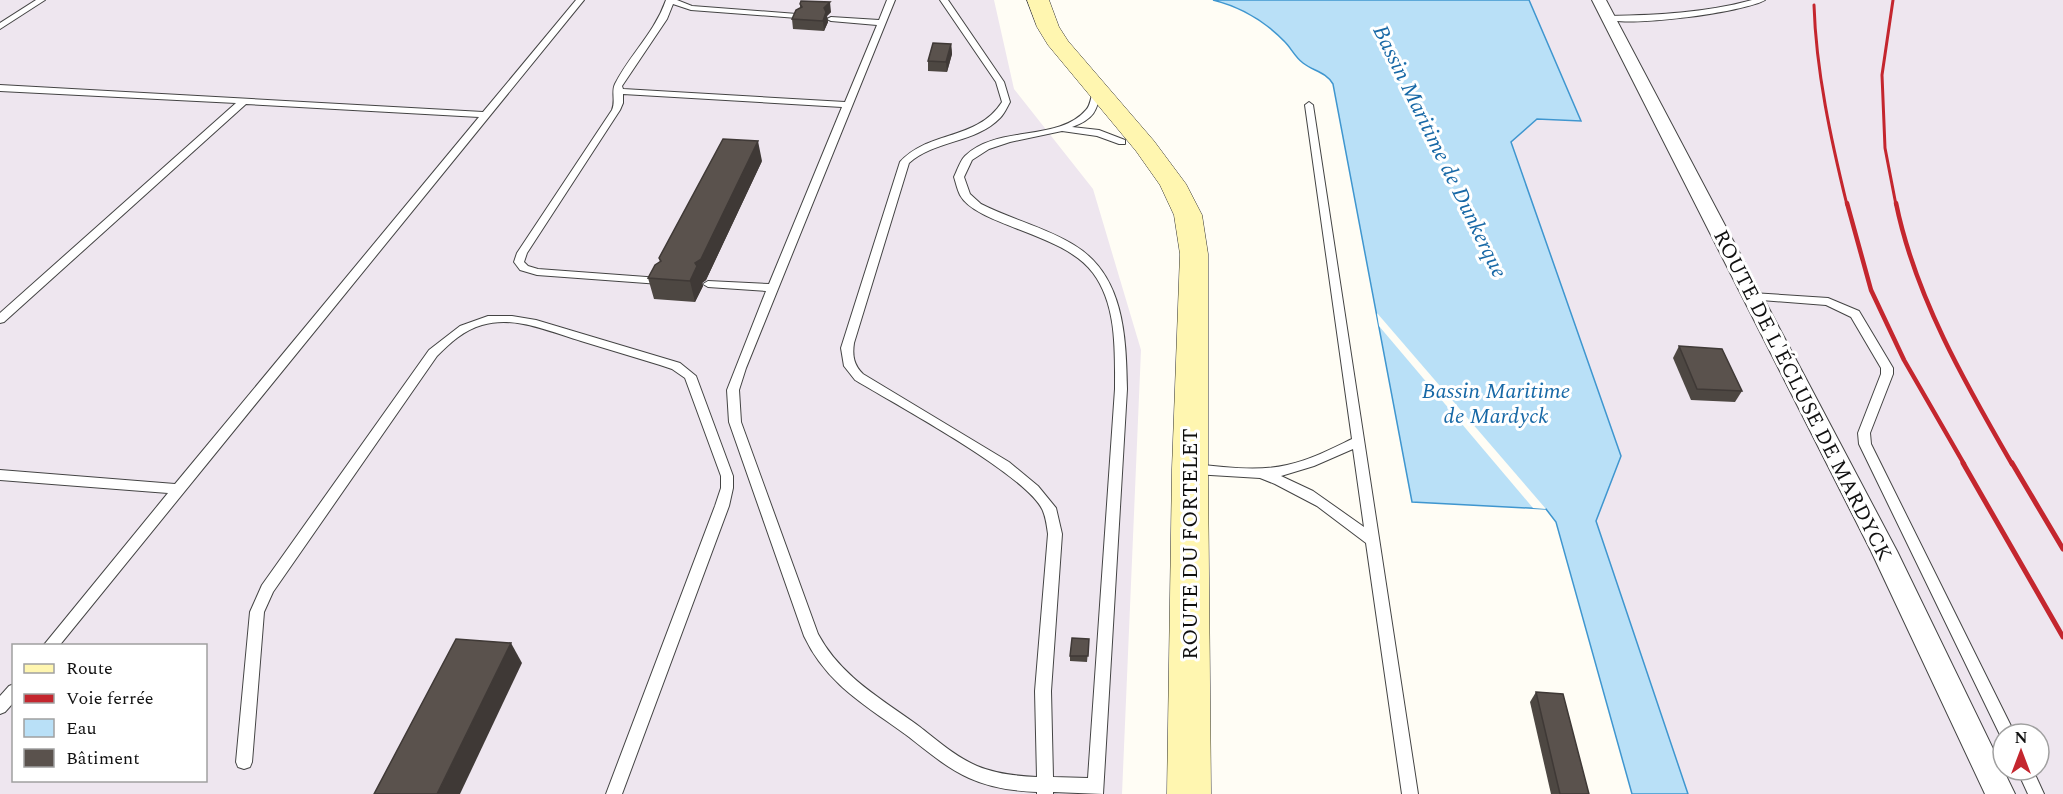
<svg xmlns="http://www.w3.org/2000/svg" width="2063" height="794" viewBox="0 0 2063 794" font-family="Spectral,serif">
<rect width="100%" height="100%" fill="#fffdf5"/>
<g fill="#eee6ef" fill-rule="evenodd">
<path d="M0,0H994L1014,89L1093,189L1141,350L1122,794H0ZM14,646H206V780H14Z"/>
<path d="M1529,0H2063V794H1688L1596,521L1621,455L1510,142L1537,119L1581,120ZM2003,734H2039V770H2003Z"/>
</g>
<path fill="#b9e0f7" stroke="#3f96cf" stroke-width="1.5" d="M1213,0H1529L1581,121L1537,119L1511,142L1621,456L1596,521L1688,794H1632L1556,522L1546,509L1412,502L1333,84C1326,72 1313,71 1303,63C1295,57 1291,48 1285,42C1264,20 1241,7 1213,0Z"/>
<polygon fill="#fffdf5" points="1377,313 1546,509 1533,508 1379,326"/>
<g fill="none" stroke-linecap="round" stroke-linejoin="round">
<g stroke="#444" stroke-width="2">
<g id="service">
<polygon points="36,0 45,0 0,29 0,23"/>
<polygon points="576,0 584,0 59,646 43,646 168,493 0,480 0,470 175,484 479,117 246,104 4,322 0,323 0,313 236,103 0,91 0,85 483,112"/>
<path d="M666,0H677L692,6L797,14L801,16L797,18L691,10L673,4L667,19L622,86L623,89L845,102L877,25L831,21L827,19L831,17L879,20L887,0H895L746,368L739,390L741,422L818,634C841,677 882,699 920,727C938,741 956,757 977,766C996,774 1017,776 1037,777L1035,691L1048,534C1047,527 1046,518 1043,511C1029,476 893,403 855,380L844,366L841,348L900,162C929,130 977,141 1002,102L996,82L940,0H948L1004,82L1010,102C1007,107 1005,113 1000,118C976,143 935,140 909,163L854,343C852,356 854,365 863,374L1009,462L1038,486L1056,508L1062,534L1051,691L1053,777L1088,778L1115,389C1115,351 1117,305 1093,273C1064,233 977,226 960,195C957,189 956,183 954,177C957,171 960,161 965,156C996,125 1059,142 1086,110C1091,105 1091,95 1094,88L1101,90C1097,111 1094,119 1072,127L1099,130L1125,140V144H1119L1097,136L1062,131L1010,142L989,149L972,160L964,177L970,194L981,204C1010,219 1045,227 1074,245C1124,275 1126,336 1127,389L1103,794L1053,792V794H1037V792C1014,791 991,788 969,778C947,768 928,752 909,737C867,706 827,685 804,636L729,422L727,390L766,291L708,287L703,284L708,281L769,284L842,107L623,94V103L620,110L527,253L524,262L528,266L538,269L660,278L665,281L660,284L537,275L520,270L514,262L517,253L612,110C616,101 611,92 615,84C630,54 654,34 666,0Z"/>
<path d="M1752,0H1765C1746,12 1621,29 1604,18L1608,16C1657,15 1705,13 1752,0Z"/>
<path d="M1309,102L1313,105L1418,794H1402L1366,543L1317,506L1275,484L1260,478L1194,474L1189,472L1188,469L1189,466L1194,464C1224,467 1257,472 1287,465C1310,460 1331,449 1352,439L1305,105ZM1353,449L1364,527L1313,491L1281,476L1314,466Z"/>
<polygon points="1752,293 1828,298 1859,311 1893,368 1893,374 1870,433 1871,444 2015,734 2003,734 2003,740 2002,739 1859,444 1858,433 1881,374 1881,368 1851,317 1826,305 1748,299 1747,297 1748,295"/>
<path d="M488,316H512L536,320L680,363L696,376L733,476V488L729,506L622,794H606L715,506L721,488V476L685,378L672,369L660,365C634,357 607,349 581,341C550,332 515,315 482,325C464,330 450,343 437,356L273,592L264,612L252,762L250,767L244,769L238,767L236,762L250,612L262,585L429,350L460,326Z"/>
<polygon points="14,684 14,702 5,712 0,714 0,696 9,686"/>
<polygon points="2017,770 2033,770 2044,794 2028,794"/>
</g>
</g>
<g stroke="#444" stroke-width="2">
<polygon id="minor" points="1592,0 1606,0 1897,551 2015,794 1985,794 1871,551"/>
</g>
<g stroke="#333" stroke-width="1">
<polygon id="secondary" points="1027,0 1049,0 1059,27 1068,41 1154,141 1186,184 1202,215 1208,254 1208,469 1211,794 1167,794 1172,469 1180,254 1174,215 1160,185 1136,151 1048,45 1037,27"/>
</g>
<use href="#service" fill="#fff" fill-rule="evenodd"/>
<use href="#minor" fill="#fff" fill-rule="evenodd"/>
<use href="#secondary" fill="#fff6b0" fill-rule="evenodd"/>
<g stroke="#c4262e" stroke-width="3">
<polyline points="1893,0 1882,75 1885,148 1896,205"/>
<path d="M1814,5C1816,71 1831,140 1847,205"/>
</g>
<g stroke="#c4262e" stroke-width="4.5">
<polyline points="1847,203 1871,290 1904,360 1964,464"/>
<path d="M1896,203C1915,296 1965,383 2012,464"/>
</g>
<g stroke="#c4262e" stroke-width="5">
<polyline points="1963,463 2063,637"/>
<polyline points="2012,463 2063,549"/>
</g>
</g>
<g fill="#4d4742">
<polygon points="800,4 831,12 827,16 828,22 824,31 793,29 792,19 800,8"/>
<polygon points="951,44 952,54 947,72 928,71 928,61"/>
<polygon points="762,161 706,280 702,283 703,286 695,302 654,299 648,278 660,262 659,258"/>
<polygon points="1679,346 1742,391 1735,402 1691,400 1673,358"/>
<polygon points="1089,639 1087,662 1070,661 1070,656"/>
<polygon points="1536,692 1589,794 1551,794 1530,702"/>
</g>
<g fill="#3f3936">
<polygon points="830,2 831,12 827,16 828,22 824,31 823,21 824,8"/>
<polygon points="951,44 952,54 947,72 946,62"/>
<polygon points="758,141 762,161 706,280 702,283 703,286 695,302 690,281 695,263"/>
<polygon points="511,643 522,663 460,794 437,794"/>
</g>
<g fill="#5a524d" stroke="#3f3936" stroke-width="1.5">
<polygon points="801,1 830,2 824,8 826,12 823,21 792,19 796,10 802,7 800,4"/>
<polygon points="933,43 951,44 946,62 928,61"/>
<polygon points="723,139 758,141 701,259 695,263 697,266 690,281 648,278 655,265 661,261 659,258"/>
<polygon points="1679,346 1722,349 1742,391 1697,389"/>
<polygon points="1072,638 1089,639 1088,656 1070,656"/>
<polygon points="456,639 511,643 437,794 374,794"/>
<polygon points="1536,692 1563,694 1589,794 1560,794"/>
</g>
<g text-anchor="middle" stroke-width="6" stroke-linejoin="round" paint-order="stroke">
<g font-size="21" fill="#111" stroke="#fff">
<text transform="translate(1803 395) rotate(63)" y="7">ROUTE DE L'ÉCLUSE DE MARDYCK</text>
<text transform="translate(1190 544) rotate(-90)" y="7">ROUTE DU FORTELET</text>
</g>
<g font-size="22" font-style="italic" fill="#1768a6" stroke="#fff">
<text transform="translate(1441 151) rotate(64)" y="8">Bassin Maritime de Dunkerque</text>
<text x="1496" y="398">Bassin Maritime<tspan x="1496" dy="25">de Mardyck</tspan></text>
</g>
</g>
<rect x="12" y="644" width="195" height="138" fill="#ffffff" stroke="#a0a0a0" stroke-width="1.5"/>
<rect x="24" y="664" width="30" height="9" fill="#fff6b0" stroke="#a0a0a0" stroke-width="1.5"/>
<text x="66" y="674" font-size="18" fill="#111111">Route</text>
<rect x="24" y="694" width="30" height="9" fill="#c4262e" stroke="#a0a0a0" stroke-width="1.5"/>
<text x="66" y="704" font-size="18" fill="#111111">Voie ferrée</text>
<rect x="24" y="719" width="30" height="18" fill="#b9e0f7" stroke="#a0a0a0" stroke-width="1.5"/>
<text x="66" y="734" font-size="18" fill="#111111">Eau</text>
<rect x="24" y="749" width="30" height="18" fill="#5a524d" stroke="#a0a0a0" stroke-width="1.5"/>
<text x="66" y="764" font-size="18" fill="#111111">Bâtiment</text>
<g transform="translate(2021 752)"><circle r="28" fill="#ffffff" stroke="#a0a0a0" stroke-width="1.5"/>
<path d="M0-4.5L10 22L0 15L-10 22Z" fill="#c4262e"/>
<text y="-9" font-size="16" font-weight="bold" text-anchor="middle" fill="#111111">N</text>
</g>
</svg>
